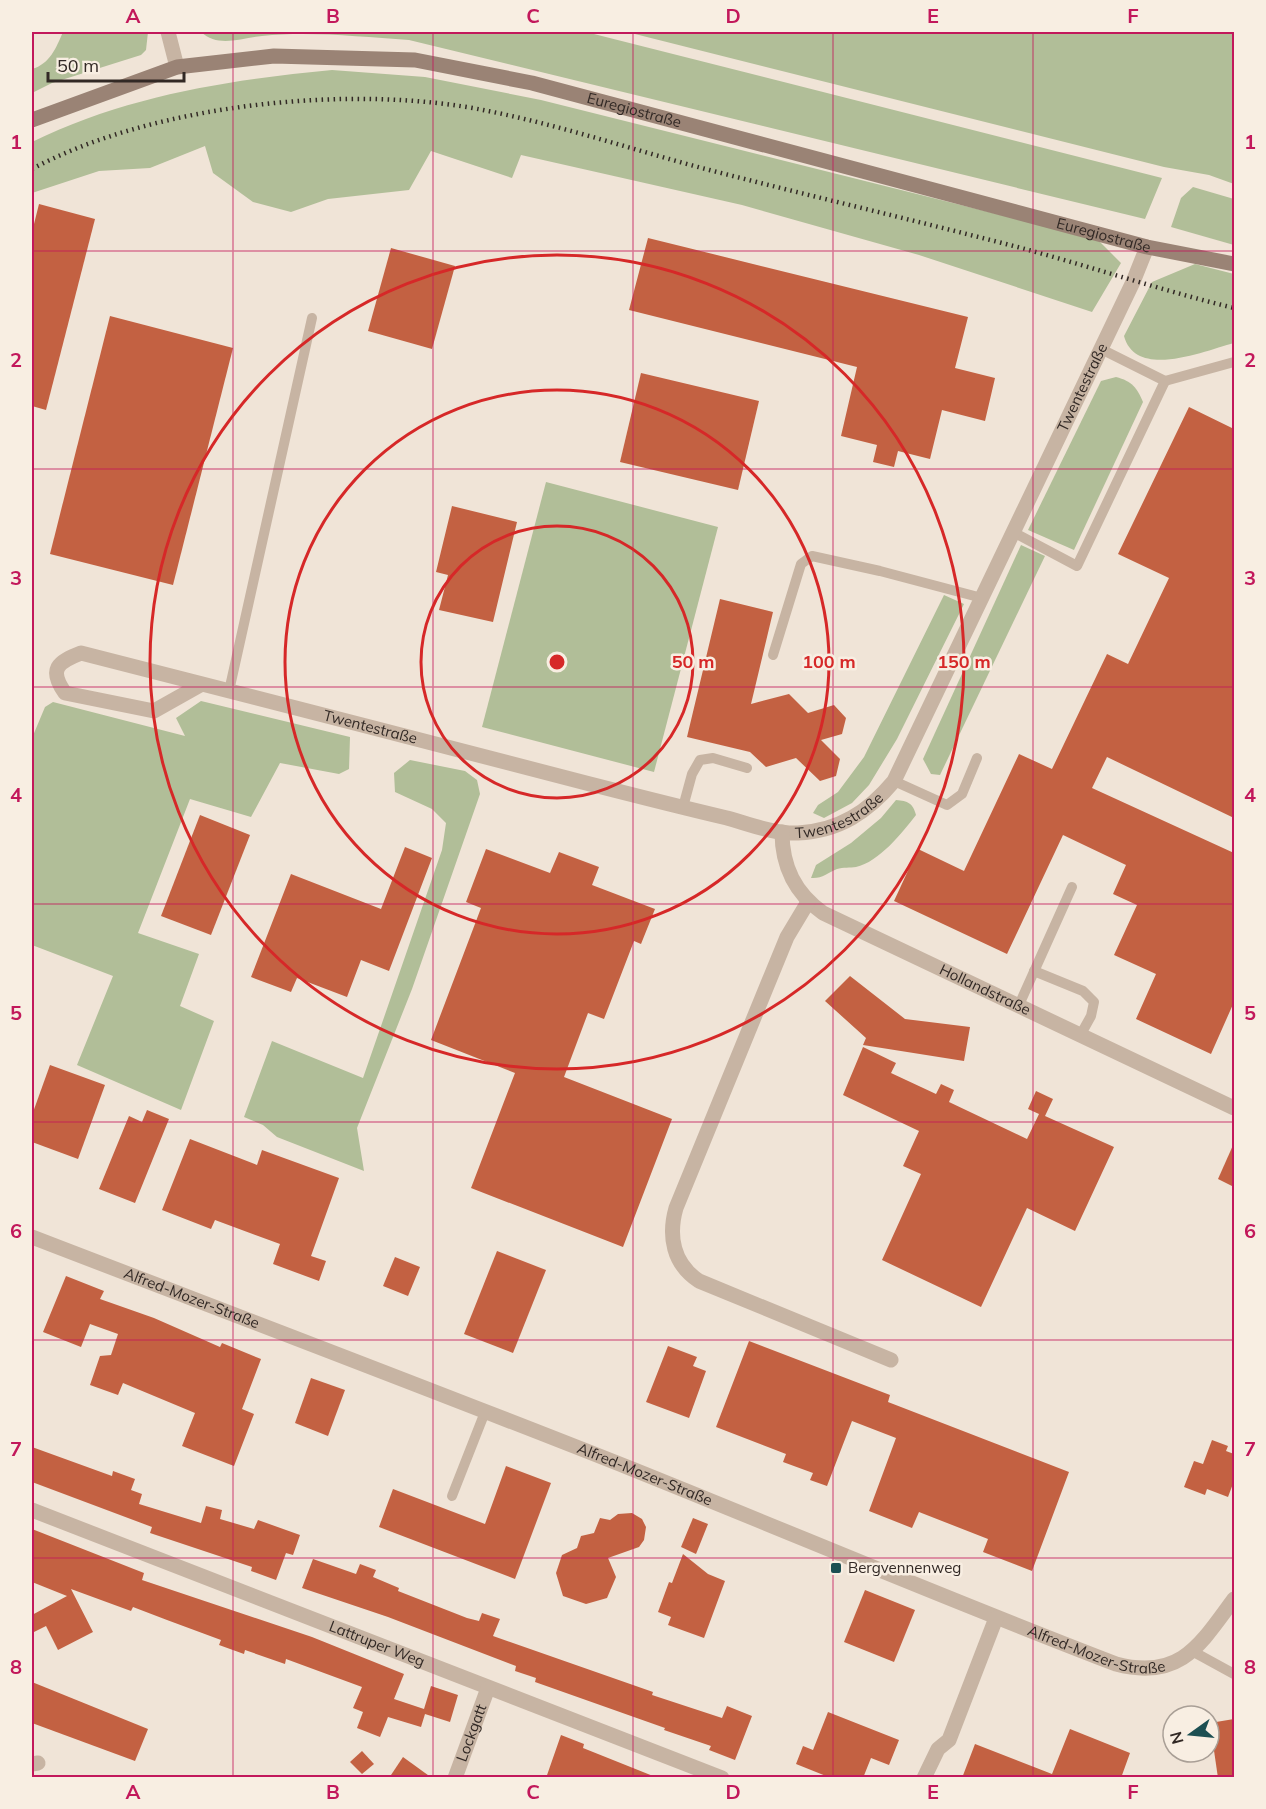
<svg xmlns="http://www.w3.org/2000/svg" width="1266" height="1809" viewBox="0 0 1266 1809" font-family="Mulish,sans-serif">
<rect width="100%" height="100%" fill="#f0e4d7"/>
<g fill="#b1be98">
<path d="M63,32H148L146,50L141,55L52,83L32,93V69C50,64 56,48 63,32Z"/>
<path d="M201,32H586L1162,178L1145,219L409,40C360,37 311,31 262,36C241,38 218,48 201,32Z"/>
<polygon points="627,32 1234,32 1234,184 1209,175 1164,167"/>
<path d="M332,70L425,77L541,100L1097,239L1121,263L1092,312L919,255L742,205L521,155L512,178L431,151L409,190L328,199L291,212L253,202L213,173L205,146L150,168L99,171L32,193V142C126,96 228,80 332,70Z"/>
<polygon points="1193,187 1234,199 1234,245 1171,227 1181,198"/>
<path d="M1195,264L1234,274V343C1204,351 1136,380 1124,336L1152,282Z"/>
<path d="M1116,377C1132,381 1137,388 1143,402L1074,550L1028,530L1101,381Z"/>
<polygon points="546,482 718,527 654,772 482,727"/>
<polygon points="1021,545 1045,556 940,775 931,774 923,759"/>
<polygon points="944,595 964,604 897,739 869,785 852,803 824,818 813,813 818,805 838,792 864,757"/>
<polygon points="201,701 350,737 349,769 339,774 280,763 251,817 190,799 138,933 199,954 180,1006 214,1021 181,1110 77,1065 113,976 32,945 32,738 45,707 53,702 185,736 176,718"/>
<polygon points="410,760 465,771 477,780 480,794 412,989 357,1128 364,1171 277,1137 263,1125 244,1117 272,1041 363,1078 442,850 446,823 432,809 395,792 394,773"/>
<path d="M896,800C908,801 913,803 916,815C902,833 879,862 856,867C850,868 843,867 837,869C827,873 822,879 811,878L816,865L851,843L881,818Z"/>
</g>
<g fill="#c36142">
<polygon points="39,204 95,219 46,410 32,406 32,232"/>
<polygon points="648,238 968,317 955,368 995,378 985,421 942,410 930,459 898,451 894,467 873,462 877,445 841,436 857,367 629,310"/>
<polygon points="391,248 455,266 432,349 368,331"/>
<polygon points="110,316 233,348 173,585 50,554"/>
<polygon points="641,373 759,401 738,490 620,462"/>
<polygon points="1189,407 1234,429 1234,818 1107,757 1092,788 1234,853 1234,1002 1211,1054 1136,1019 1156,974 1114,955 1137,905 1113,894 1126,865 1063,835 1007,954 894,901 918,849 964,871 1019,754 1052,769 1107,654 1128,664 1169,578 1118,554"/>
<polygon points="452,506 517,522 493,622 439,610 448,575 436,572"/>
<polygon points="720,599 773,612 751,704 789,694 808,713 834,705 846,718 842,734 821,740 840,759 836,776 820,781 796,758 766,767 750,752 687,737"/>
<polygon points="200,815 250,835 211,935 161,916"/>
<polygon points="405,847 432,858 389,971 361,960 347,997 297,978 291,992 251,977 291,874 381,909"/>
<polygon points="486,849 550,873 559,852 599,867 592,885 655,909 641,944 634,941 604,1019 588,1013 564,1077 672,1119 623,1247 471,1188 515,1073 431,1040 481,908 466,902"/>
<polygon points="850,976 905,1019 970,1027 964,1061 863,1045 866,1038 825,1001"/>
<polygon points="863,1047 896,1063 891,1073 936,1094 941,1084 954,1090 949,1102 1027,1139 1039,1114 1028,1109 1036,1091 1053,1099 1045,1116 1114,1147 1075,1231 1027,1208 981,1307 882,1260 921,1174 903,1166 919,1131 843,1095"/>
<polygon points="50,1065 105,1085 78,1159 32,1142 32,1115"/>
<polygon points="147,1110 169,1119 135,1203 99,1189 129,1116 142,1122"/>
<polygon points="190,1139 257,1165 262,1150 339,1178 311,1256 326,1261 319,1281 273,1264 280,1244 215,1220 211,1229 162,1210"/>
<polygon points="1234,1143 1234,1187 1218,1179"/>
<polygon points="497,1251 546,1270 513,1353 464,1334"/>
<polygon points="395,1257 420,1267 408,1296 383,1286"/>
<polygon points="66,1276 104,1291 100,1299 154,1318 220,1347 222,1343 261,1359 242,1409 254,1414 234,1466 182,1446 195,1413 123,1383 118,1395 90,1385 100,1356 111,1355 118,1334 90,1324 81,1347 43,1332"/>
<polygon points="749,1341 890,1395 888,1402 1069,1472 1032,1571 983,1552 988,1539 919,1512 912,1528 869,1511 896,1438 852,1421 827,1486 810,1480 813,1473 783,1462 786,1454 716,1427"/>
<polygon points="668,1346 697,1357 693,1366 706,1371 689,1418 646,1402"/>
<polygon points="311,1378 345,1390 328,1436 295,1423"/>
<polygon points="1212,1440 1228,1446 1226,1451 1234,1454 1234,1481 1228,1497 1207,1489 1205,1495 1184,1487 1194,1461 1203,1464"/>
<polygon points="32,1447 112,1476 113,1471 135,1479 131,1490 142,1494 139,1504 201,1523 206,1506 222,1510 220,1519 254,1529 258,1520 300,1535 293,1555 286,1553 276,1580 251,1571 252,1567 150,1533 152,1527 32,1482"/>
<polygon points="506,1466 551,1483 515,1579 379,1527 393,1489 485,1524"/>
<polygon points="632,1513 642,1519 646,1527 644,1540 639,1547 608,1558 616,1577 607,1598 586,1604 563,1596 556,1573 562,1555 577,1548 581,1536 594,1533 600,1518 610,1520 618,1514"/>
<polygon points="693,1518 708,1524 696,1554 681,1547"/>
<polygon points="32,1529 144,1573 142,1580 312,1637 404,1674 394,1699 424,1709 431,1686 458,1695 450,1722 425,1714 421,1727 388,1717 380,1737 357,1728 363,1712 353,1708 362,1687 286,1659 285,1664 245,1650 244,1654 219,1645 221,1640 167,1620 133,1607 131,1611 71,1589 93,1632 58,1650 46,1626 32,1633 32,1615 67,1596 32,1582"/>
<polygon points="683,1554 708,1574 725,1581 704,1638 668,1625 671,1617 658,1612 669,1582 672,1583"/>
<polygon points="313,1559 356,1574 360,1564 376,1570 373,1577 399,1588 398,1591 467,1618 479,1621 482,1613 500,1619 493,1636 653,1692 652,1695 722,1718 727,1706 752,1716 735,1760 709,1750 711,1746 664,1730 665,1728 535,1682 536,1678 515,1671 516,1666 388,1617 302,1588"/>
<polygon points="865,1590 915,1610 894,1662 844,1642"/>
<polygon points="32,1682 148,1729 135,1761 32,1723"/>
<polygon points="828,1712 899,1740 889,1765 871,1758 863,1778 831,1778 796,1764 803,1746 813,1750"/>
<polygon points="1234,1719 1234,1778 1218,1778 1210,1723"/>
<polygon points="1070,1729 1130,1753 1121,1778 962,1778 975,1744 1052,1774"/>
<polygon points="561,1735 584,1744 583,1748 658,1778 546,1778"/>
<polygon points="362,1751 374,1764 362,1774 350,1762"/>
<polygon points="403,1757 432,1778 389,1778"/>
</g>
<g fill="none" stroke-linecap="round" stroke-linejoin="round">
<g stroke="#c7b4a3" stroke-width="10">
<polyline points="1165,381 1234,362"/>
<polyline points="1013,532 1077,566 1165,381 1101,349"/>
<polyline points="773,655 801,564 812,556 880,571 982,598"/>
<polyline points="229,691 312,318"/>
<polyline points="894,781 947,805 962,794 977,758"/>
<polyline points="683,807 692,774 700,760 713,758 747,768"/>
<polyline points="1034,971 1083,991 1094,1002 1091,1016 1081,1034"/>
<polyline points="1019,1005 1072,887"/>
<polyline points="452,1496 485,1412"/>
<polyline points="1192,1651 1234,1674"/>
</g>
<g stroke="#c7b4a3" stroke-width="15">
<polyline points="168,32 177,67"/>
<path id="s1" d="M202,684L154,711L65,693C48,669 58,662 81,653C249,696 418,739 586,783C633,795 680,807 727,818C749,824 774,834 798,833C839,831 868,812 894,781L1133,282L1147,247"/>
<path id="s2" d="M782,832C782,867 795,893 823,913L1234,1108"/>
<path d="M808,902L787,937L676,1208C668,1236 673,1264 699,1281L891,1360"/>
<path id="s3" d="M32,1237C232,1314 433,1390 632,1469C794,1534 954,1602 1116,1664C1180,1681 1200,1645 1234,1599"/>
<path id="s4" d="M32,1510L722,1778"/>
<polyline points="32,1764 38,1763"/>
<path id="s5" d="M455,1778L488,1688"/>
<polyline points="924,1778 938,1749 949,1740 996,1618"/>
</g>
<path stroke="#9a8375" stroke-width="15" id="s6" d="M32,120L177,67L274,56L415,60L532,83L1147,247L1234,264"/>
<path stroke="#322925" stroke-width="4.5" stroke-dasharray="1.5 4.5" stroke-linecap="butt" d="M32,169C153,104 354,83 488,111C569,127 648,155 729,175C827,200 926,223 1025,249C1095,268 1164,291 1234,308"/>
</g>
<path fill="none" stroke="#c2185b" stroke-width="1.5" stroke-opacity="0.55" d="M233,32V1778M433,32V1778M633,32V1778M833,32V1778M1033,32V1778M32,251H1234M32,469H1234M32,687H1234M32,904H1234M32,1122H1234M32,1340H1234M32,1558H1234"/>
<g fill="none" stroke="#d62828" stroke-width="3">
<circle cx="557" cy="662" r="136"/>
<circle cx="557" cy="662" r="272"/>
<circle cx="557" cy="662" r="407"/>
</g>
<rect fill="#1c4f52" stroke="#f8eee2" stroke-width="2" x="830" y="1562" width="12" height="12" rx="3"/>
<g text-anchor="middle" stroke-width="5" stroke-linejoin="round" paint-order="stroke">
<g font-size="15" fill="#322925" stroke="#f8eee2">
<text dy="5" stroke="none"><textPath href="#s6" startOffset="618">Euregiostraße</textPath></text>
<text dy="5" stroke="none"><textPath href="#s6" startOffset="1104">Euregiostraße</textPath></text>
<text dy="5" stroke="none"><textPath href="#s1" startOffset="1490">Twentestraße</textPath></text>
<text dy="5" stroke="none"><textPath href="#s1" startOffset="500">Twentestraße</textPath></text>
<text dy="5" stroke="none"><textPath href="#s1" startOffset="986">Twentestraße</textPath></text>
<text dy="5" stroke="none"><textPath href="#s2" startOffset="274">Hollandstraße</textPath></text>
<text dy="5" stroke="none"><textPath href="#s3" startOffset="171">Alfred-Mozer-Straße</textPath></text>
<text dy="5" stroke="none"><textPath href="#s3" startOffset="657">Alfred-Mozer-Straße</textPath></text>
<text dy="5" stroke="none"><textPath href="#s4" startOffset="370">Lattruper Weg</textPath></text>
<text dy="5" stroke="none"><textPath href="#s3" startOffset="1143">Alfred-Mozer-Straße</textPath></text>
<text dy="5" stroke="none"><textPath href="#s5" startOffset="48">Lockgatt</textPath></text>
</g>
<g font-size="15" fill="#322925" stroke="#f8eee2" text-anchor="start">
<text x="848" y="1573">Bergvennenweg</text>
</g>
</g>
<circle cx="557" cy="662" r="9" fill="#d62828" stroke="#f8eee2" stroke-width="3"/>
<g font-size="18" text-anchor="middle" font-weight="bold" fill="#d62828" stroke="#f8eee2" stroke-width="5" stroke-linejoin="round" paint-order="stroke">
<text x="693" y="668">50 m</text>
<text x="829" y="668">100 m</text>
<text x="964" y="668">150 m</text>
</g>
<rect width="1266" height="1809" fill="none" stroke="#f8eee2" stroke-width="66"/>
<g transform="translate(1191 1734) rotate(255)"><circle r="28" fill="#f8eee2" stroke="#a99f96" stroke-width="1.5"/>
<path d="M0-4.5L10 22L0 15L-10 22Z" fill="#1c4f52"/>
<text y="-9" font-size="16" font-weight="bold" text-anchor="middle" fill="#322925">N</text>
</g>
<path d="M48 72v9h136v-9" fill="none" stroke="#322925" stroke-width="3"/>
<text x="57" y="72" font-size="18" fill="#322925" stroke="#f8eee2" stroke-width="4.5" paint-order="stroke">50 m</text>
<rect x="33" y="33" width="1200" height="1743" fill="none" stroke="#c2185b" stroke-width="2"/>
<g font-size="20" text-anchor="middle" font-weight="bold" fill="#c2185b">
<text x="133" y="23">A</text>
<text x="333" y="23">B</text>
<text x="533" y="23">C</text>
<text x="733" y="23">D</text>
<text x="933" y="23">E</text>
<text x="1133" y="23">F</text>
<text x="16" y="149">1</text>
<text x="1250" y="149">1</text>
<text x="16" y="367">2</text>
<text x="1250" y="367">2</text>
<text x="16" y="585">3</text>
<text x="1250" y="585">3</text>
<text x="16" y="802">4</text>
<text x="1250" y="802">4</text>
<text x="16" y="1020">5</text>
<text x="1250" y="1020">5</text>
<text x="16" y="1238">6</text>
<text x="1250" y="1238">6</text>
<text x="16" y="1456">7</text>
<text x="1250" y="1456">7</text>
<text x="16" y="1674">8</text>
<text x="1250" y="1674">8</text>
<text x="133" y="1799">A</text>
<text x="333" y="1799">B</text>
<text x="533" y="1799">C</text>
<text x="733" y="1799">D</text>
<text x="933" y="1799">E</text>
<text x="1133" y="1799">F</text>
</g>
</svg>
